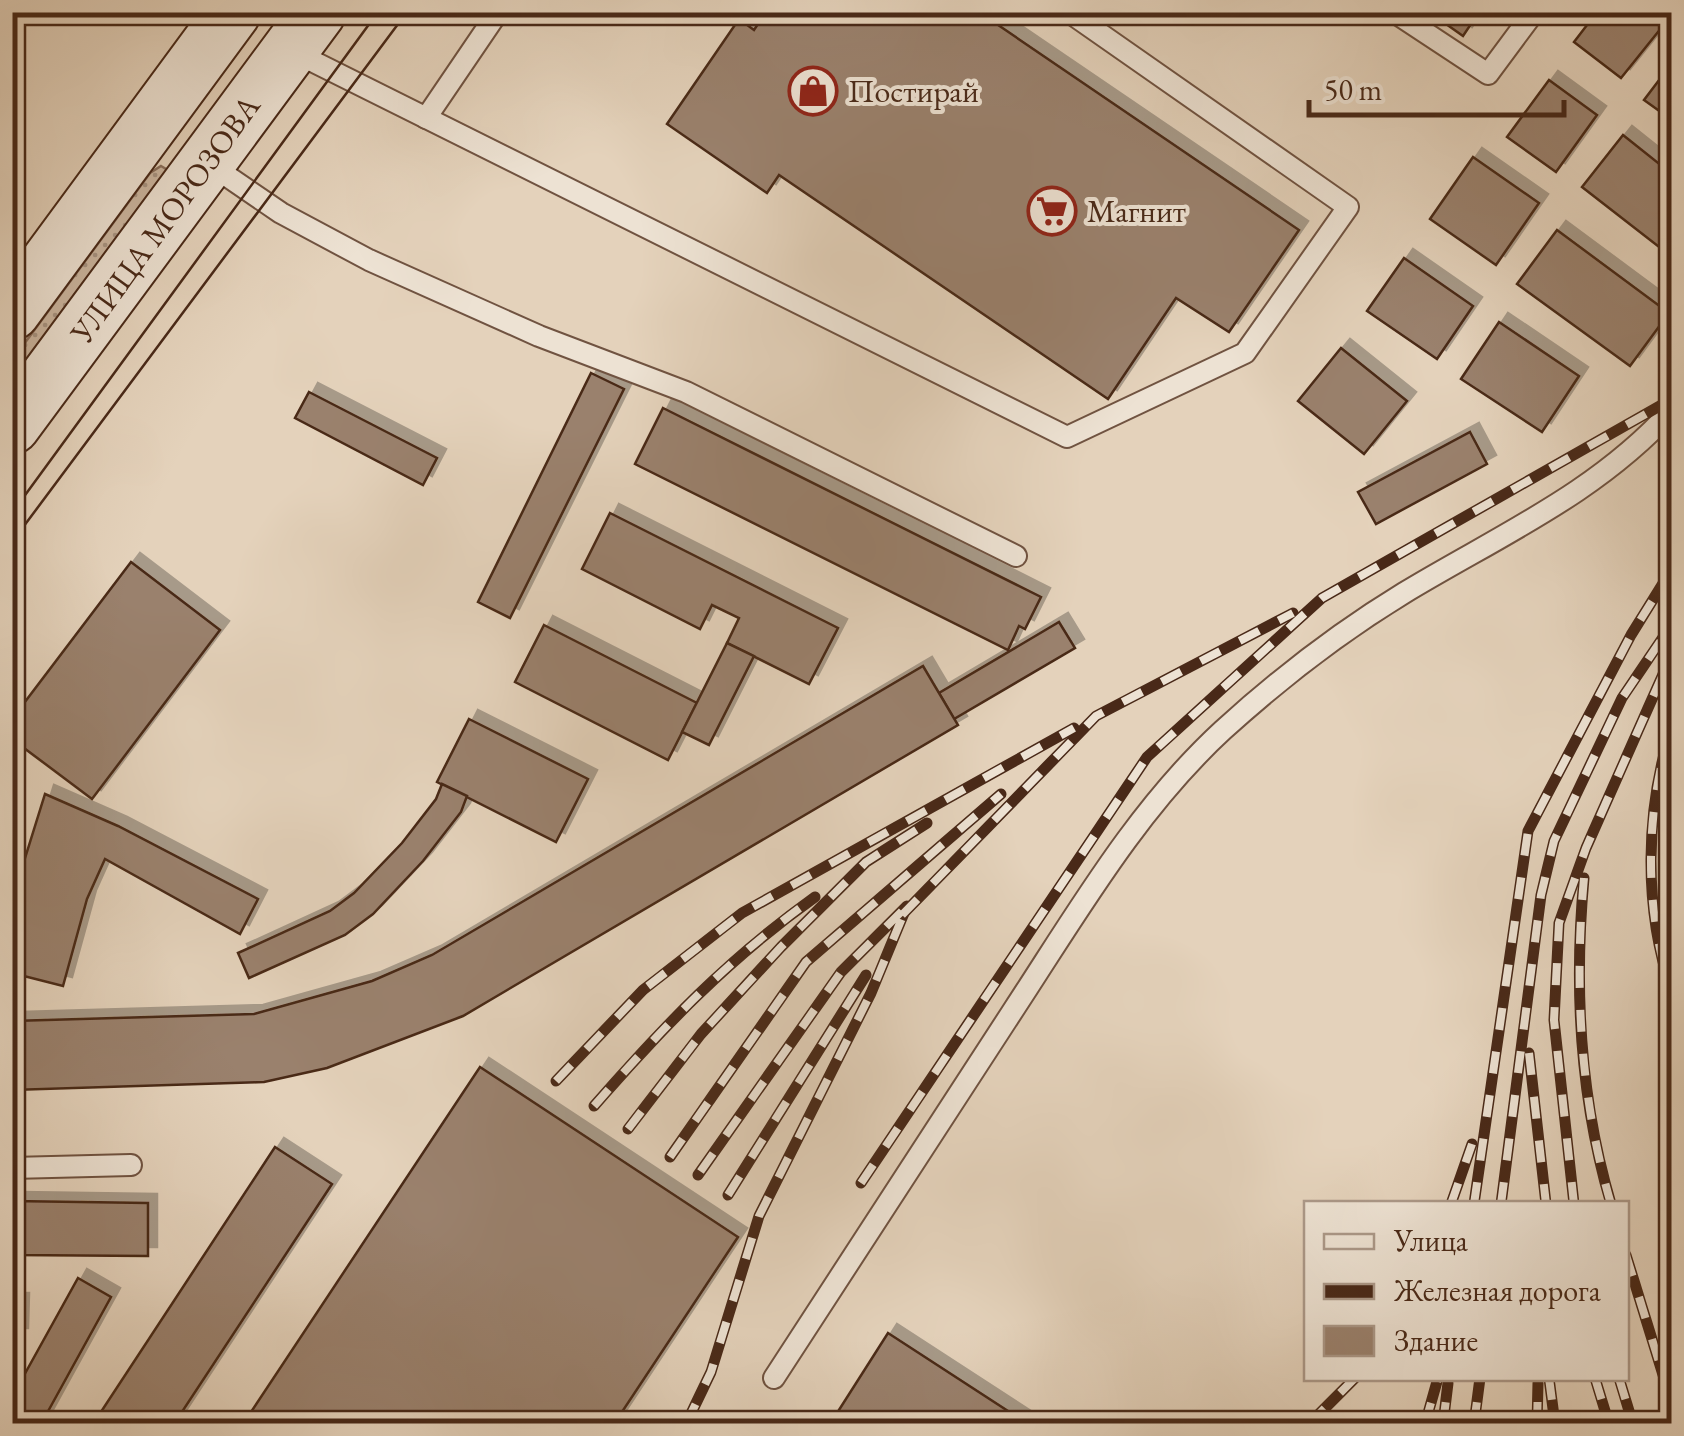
<svg xmlns="http://www.w3.org/2000/svg" width="1684" height="1436" viewBox="0 0 1684 1436" font-family="'EB Garamond',serif">
<defs>
<pattern id="grass-dots" width="8" height="8" patternUnits="userSpaceOnUse" patternTransform="scale(2.5)"><rect width="8" height="8" fill="#cab59f"/><path d="M2 2h.1M6 6h.1" fill="none" stroke="#a69381" stroke-width="1.8" stroke-linecap="round"/></pattern>
<filter id="shadow"><feDropShadow dx="9" dy="-9" stdDeviation="0" flood-color="#0004"/></filter>
</defs>
<rect width="100%" height="100%" fill="#e4d2bb"/>
<filter id="stains"><feTurbulence type="fractalNoise" baseFrequency=".002" numOctaves="4"/><feColorMatrix values="0 0 0 0 .2 0 0 0 0 .09 0 0 0 0 .02 0 0 0 .5 -.17"/></filter>
<radialGradient id="worn" r=".72"><stop offset=".6" stop-color="#630" stop-opacity="0"/><stop offset="1" stop-color="#630" stop-opacity=".3"/></radialGradient>
<polygon fill="url(#grass-dots)" stroke="#8a6f5c" stroke-width="2.5" points="161,166 176,175 13,408 13,359 150,173"/>
<g fill="#9a816d" stroke="#492918" stroke-width="2.5" filter="url(#shadow)">
<polygon points="766,12 979,12 1299,230 1229,332 1176,298 1108,399 779,175 767,193 667,124 739,19 754,30"/>
<polygon points="1429,12 1479,12 1463,36"/>
<polygon points="1597,12 1643,12 1662,27 1621,78 1574,42"/>
<polygon points="1672,63 1672,120 1644,100"/>
<polygon points="1549,80 1597,115 1556,172 1507,137"/>
<polygon points="1623,135 1672,174 1672,257 1582,187"/>
<polygon points="1473,157 1539,203 1496,265 1430,219"/>
<polygon points="1557,230 1669,313 1630,366 1517,284"/>
<polygon points="1404,258 1473,306 1437,359 1367,311"/>
<polygon points="1499,322 1579,376 1542,432 1461,379"/>
<polygon points="1341,348 1407,401 1364,454 1298,401"/>
<polygon points="591,373 624,389 510,618 478,602"/>
<polygon points="309,392 437,458 423,485 295,418"/>
<polygon points="663,408 1041,597 1025,629 1019,626 1008,650 635,464"/>
<polygon points="1470,432 1487,464 1376,524 1358,492"/>
<polygon points="610,513 838,628 809,684 727,643 739,618 712,605 700,629 582,569"/>
<polygon points="131,562 220,630 92,799 12,739 12,719"/>
<polygon points="1059,622 1075,648 954,719 939,693"/>
<polygon points="544,625 697,703 668,760 515,682"/>
<polygon points="727,643 754,656 709,745 682,732"/>
<polygon points="923,666 958,725 463,1016 327,1068 264,1082 12,1090 12,1021 254,1014 372,981 432,955"/>
<polygon points="469,719 588,779 556,842 437,782"/>
<polygon points="442,784 467,796 461,812 423,861 373,914 345,935 249,978 238,953 330,911 354,893 402,843 436,799"/>
<polygon points="45,794 118,826 258,899 240,934 105,859 87,899 63,986 12,973 12,900"/>
<polygon points="480,1067 738,1237 614,1424 243,1424"/>
<polygon points="275,1147 332,1184 174,1424 93,1424"/>
<polygon points="12,1201 148,1203 148,1256 12,1255"/>
<polygon points="78,1278 111,1297 41,1424 12,1424 12,1397"/>
<polygon points="12,1302 20,1302 19,1337 12,1337"/>
<polygon points="888,1333 1028,1424 830,1424"/>
</g>
<g fill="none" stroke-linecap="round" stroke-linejoin="round">
<g stroke="#705341" stroke-width="24">
<g id="service">
<polyline points="1394,12 1488,74 1534,12"/>
<polyline points="292,51 1067,437 1245,353 1348,207 1069,12"/>
<polyline points="426,118 498,12"/>
<polyline points="208,163 281,213 369,260 539,336 686,392 1016,556"/>
<polyline points="12,1168 131,1165"/>
<path d="M774,1378C854,1255 934,1132 1014,1009C1077,913 1137,809 1223,730C1278,680 1340,632 1404,593C1498,536 1596,494 1672,410"/>
</g>
</g>
<g stroke="#492918" stroke-width="59">
<g id="secondary">
<polyline points="12,312 233,12"/>
<polyline points="12,426 318,12"/>
</g>
</g>
<use href="#service" stroke="#ede2d3" stroke-width="20"/>
<use href="#secondary" stroke="#ede2d3" stroke-width="55"/>
<g stroke="#492918" stroke-width="2.5">
<polyline points="12,513 378,12"/>
<polyline points="12,542 407,12"/>
</g>
<g stroke="#492918" stroke-width="11">
<g id="rail">
<path d="M1672,726C1645,810 1643,908 1672,992"/>
<path d="M1584,878C1574,985 1580,1099 1611,1204"/>
<polyline points="902,915 1096,716 1293,613"/>
<polyline points="1529,1053 1546,1204"/>
<polyline points="556,1081 643,990 742,913 1074,728"/>
<path d="M594,1106C665,1025 727,960 815,897"/>
<polyline points="628,1129 701,1034 781,947 866,862 927,823"/>
<polyline points="670,1157 806,962 1001,794"/>
<polyline points="861,1183 1147,757 1322,598 1672,399"/>
<polyline points="728,1195 866,975"/>
<polyline points="1451,1204 1472,1144"/>
<polyline points="1474,1204 1528,831 1631,635 1672,569"/>
<polyline points="1501,1204 1541,895 1554,841 1622,698 1672,624"/>
<polyline points="1574,1204 1554,1020 1559,923 1586,848 1672,654"/>
<polyline points="1626,1255 1672,1404"/>
<polyline points="1549,1378 1555,1424"/>
<polyline points="1595,1378 1609,1424"/>
<polyline points="1619,1378 1633,1424"/>
<polyline points="686,1424 711,1372 759,1216 871,993 907,906 841,972 698,1175"/>
<polyline points="1309,1424 1355,1378"/>
<polyline points="1425,1424 1438,1378"/>
<polyline points="1443,1424 1448,1383"/>
<polyline points="1474,1424 1480,1378"/>
<polyline points="1537,1424 1538,1383"/>
</g>
</g>
<use href="#rail" stroke="#ede2d3" stroke-width="8" stroke-dasharray="22" stroke-linecap="butt"/>
</g>
<defs>
<g id="shop-ring" transform="scale(2.5)"><circle r="9.5" fill="#ede2d3" stroke="#8f2418" stroke-width="1.5"/><path d="M-5-2.5h2.3a2.7 3.5 0 0 1 5.4 0H5L5.5 6h-11ZM-1.5-2.5h3a1.5 2.3 0 0 0-3 0Z" fill="#8f2418"/></g>
<g id="supermarket-ring" transform="scale(2.5)"><circle r="9.5" fill="#ede2d3" stroke="#8f2418" stroke-width="1.5"/><path d="M-6-5.5h2.5l.6 2H6L4.5 2H-2.5L-4.4-4H-6ZM-1.5 3.2a1.3 1.3 0 1 0 .1 0ZM3 3.2a1.3 1.3 0 1 0 .1 0Z" fill="#8f2418"/></g>
</defs>
<g fill-rule="evenodd">
<use href="#shop-ring" x="813" y="91"/>
<use href="#supermarket-ring" x="1052" y="211"/>
</g>
<g text-anchor="middle" stroke-width="8" stroke-linejoin="round" paint-order="stroke">
<g font-size="32" fill="#492918" stroke="#ede2d3" text-anchor="start">
<text x="848" y="102">Постирай</text>
<text x="1087" y="222">Магнит</text>
</g>
<g font-size="32" fill="#492918" stroke="#ede2d3">
<text transform="translate(165 219) rotate(-54)" y="11">УЛИЦА МОРОЗОВА</text>
</g>
</g>
<rect width="1684" height="1436" fill="none" stroke="#e4d2bb" stroke-width="50"/>
<rect x="15" y="15" width="1654" height="1406" fill="none" stroke="#492918" stroke-width="5"/>
<rect x="25" y="25" width="1634" height="1386" fill="none" stroke="#492918" stroke-width="2.5"/>
<rect x="1304" y="1201" width="325" height="180" fill="#ede2d3" stroke="#ab9888" stroke-width="2.5"/>
<rect x="1324" y="1234" width="50" height="15" fill="#ede2d3" stroke="#ab9888" stroke-width="2.5"/>
<text x="1394" y="1251" font-size="30" fill="#492918">Улица</text>
<rect x="1324" y="1284" width="50" height="15" fill="#492918" stroke="#ab9888" stroke-width="2.5"/>
<text x="1394" y="1301" font-size="30" fill="#492918">Железная дорога</text>
<rect x="1324" y="1326" width="50" height="30" fill="#9a816d" stroke="#ab9888" stroke-width="2.5"/>
<text x="1394" y="1351" font-size="30" fill="#492918">Здание</text>
<path d="M1309 100v15h255v-15" fill="none" stroke="#492918" stroke-width="5"/>
<text x="1324" y="100" font-size="30" fill="#492918" stroke="#ede2d3" stroke-width="8" paint-order="stroke">50 m</text>
<rect width="100%" height="100%" filter="url(#stains)"/>
<rect width="100%" height="100%" fill="url(#worn)"/>
</svg>
